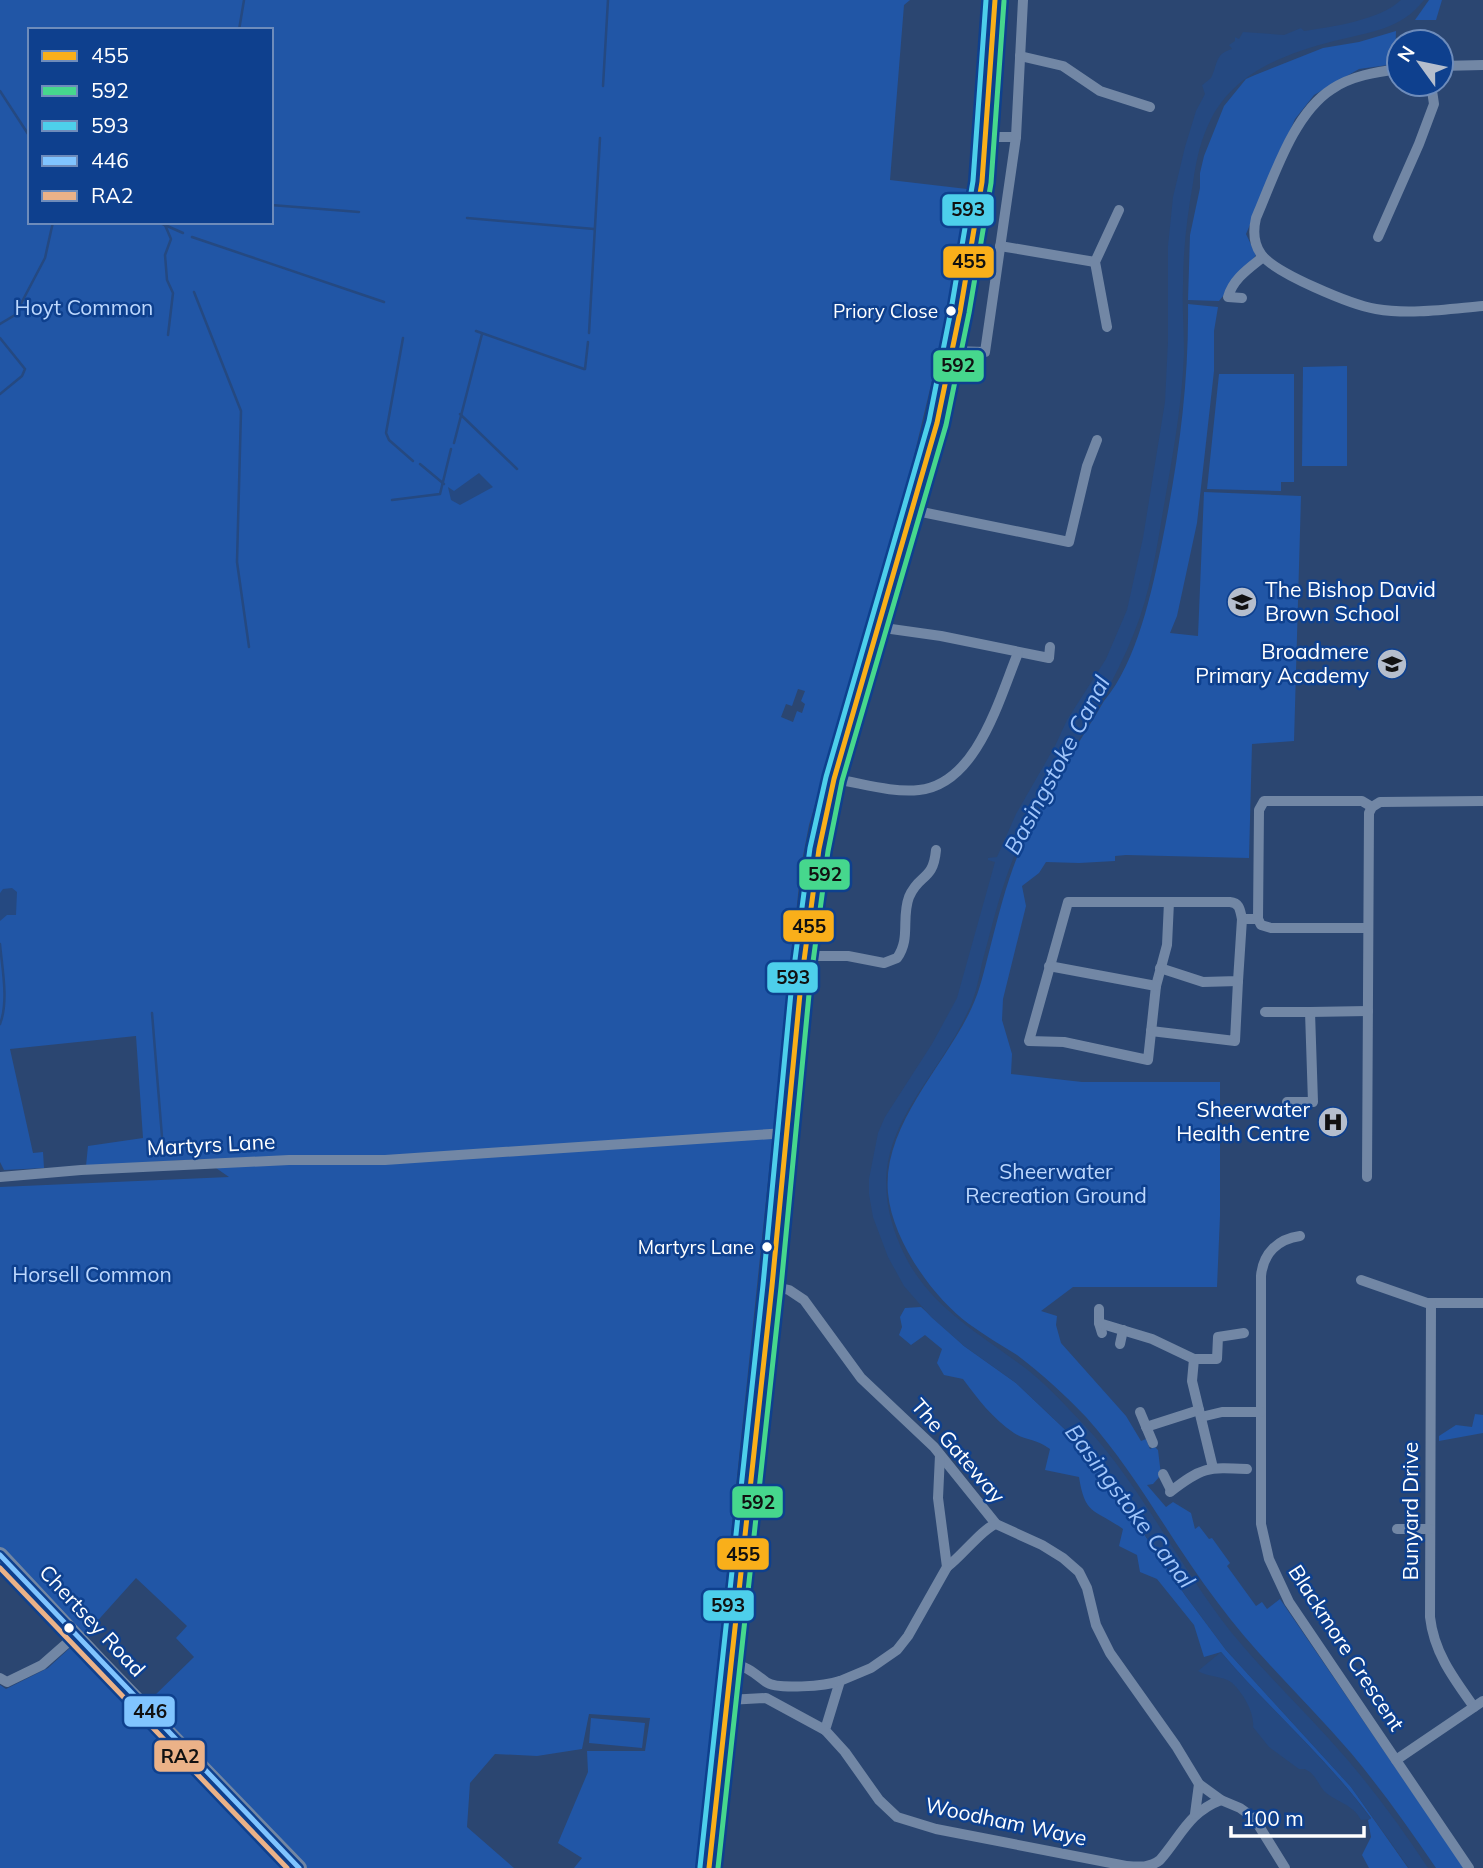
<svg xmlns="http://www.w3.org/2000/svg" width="1483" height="1868" viewBox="0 0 1483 1868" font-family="Mulish,sans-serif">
<rect width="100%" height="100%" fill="#2b4671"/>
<g fill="#2156a6" fill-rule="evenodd">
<path d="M0,0H910L904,5L890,180L967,189L945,326L903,502L809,825L801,866L696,1868H574L582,1858L558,1843L588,1772L587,1751H645L650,1718L589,1714L582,1749L537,1756L495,1754L470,1783L467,1827L514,1868H0V1685L6,1689L48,1668L72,1646L0,1569V1187L229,1177L203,1159L86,1166L88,1146L143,1138L136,1036L10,1049L33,1153L43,1152L44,1168L4,1170L0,1162ZM30,30H271V222H30ZM798,689L805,691L801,701L805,704L802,713L797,711L793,722L781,717L786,704L792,706ZM136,1578L187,1626L176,1638L194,1657L149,1701L83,1637Z"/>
<polygon points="1429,0 1442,0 1436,20 1415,20"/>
<polygon points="1396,31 1395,64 1359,69 1314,95 1295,119 1246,234 1256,255 1219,301 1188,300 1190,235 1200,188 1200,173 1204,156 1224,106 1246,79 1255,75 1323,48 1359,42"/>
<path d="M1188,304L1218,307L1214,331V371L1197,523L1177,616L1170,633L1198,636L1204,492L1301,496L1294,741L1252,744L1249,858L1126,855L1115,856V861L1079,863L1046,862L1039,873L1022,886L1026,906L1003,999L1002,1020L1012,1054L1011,1074L1082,1082H1220V1216L1217,1287H1073L1041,1311L1057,1316L1056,1325L1061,1343L1126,1416L1141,1441L1146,1439L1150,1449L1155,1447L1158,1450L1161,1475L1153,1484L1147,1485L1166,1507L1173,1502L1191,1513L1195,1529L1199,1526L1209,1539L1212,1538L1230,1563L1227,1566L1256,1606L1262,1602L1267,1609L1280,1599L1464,1868H1436C1409,1828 1381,1789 1351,1753C1307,1702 1258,1657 1218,1603C1172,1543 1137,1474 1086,1417C1065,1395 1041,1373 1017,1355C1001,1345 984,1335 969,1324C932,1297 892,1239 888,1193C882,1125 946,1065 972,1007C980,990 984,971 989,952C998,918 1006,883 1020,850C1040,801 1077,747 1104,701C1137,662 1152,591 1162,542C1178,463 1189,385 1188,304Z"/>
<polygon points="1347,366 1347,466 1302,466 1303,367"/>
<polygon points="1219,374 1294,374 1294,482 1281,482 1281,491 1207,489"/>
<path d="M921,1307L964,1346L1016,1383L1075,1439L1101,1470L1185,1595L1226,1650L1351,1787L1408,1868H1369L1362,1855L1371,1837L1368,1820L1371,1818C1327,1758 1269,1709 1221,1652L1204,1657L1194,1625L1157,1579L1140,1572L1137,1555L1119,1546L1123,1529C1095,1509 1085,1516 1079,1477L1045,1470L1050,1449C1037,1439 1025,1440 1014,1433C992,1418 978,1399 963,1379L944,1375L937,1363L942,1349L925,1335L911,1345L899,1335L902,1327L900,1317L905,1308Z"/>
<polygon points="1475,1414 1483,1415 1483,1433 1439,1441 1439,1436 1456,1425 1472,1427"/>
<polygon points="591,1718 645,1723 642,1748 589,1743"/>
</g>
<g fill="#254981">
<path d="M1401,0H1424C1401,30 1369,32 1334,41C1285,54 1237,71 1212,117C1201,138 1196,160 1193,183C1187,217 1183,250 1183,285C1182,307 1184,330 1184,353C1182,407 1172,459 1163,511C1156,552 1150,594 1134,633C1106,705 1054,773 1020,843C1002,881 993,923 982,963C979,978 976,993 970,1007C931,1094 855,1139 900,1245C926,1307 980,1333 1029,1371C1050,1388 1068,1408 1086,1427C1143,1489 1179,1566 1231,1632C1267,1676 1309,1715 1346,1758C1376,1793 1403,1830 1428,1868H1409L1351,1787L1226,1650L1185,1595L1101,1470L1075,1439L1016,1383L964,1346L931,1317L904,1286L888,1257L873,1217L869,1194V1179L878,1133L885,1117L932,1044L957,998L995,862L988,860V858L997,857L1016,814L1055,746L1067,720L1106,659L1127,610L1143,538L1165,402L1168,342V246L1173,197L1185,147L1196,111L1205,94L1202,85C1203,85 1211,78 1211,78C1218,65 1214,54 1232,49L1229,45L1235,41V37L1239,39L1243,32L1284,35L1301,28L1304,31C1332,27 1380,20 1401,0Z"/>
<polygon points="479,473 493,487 460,505 451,500 448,487 454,491"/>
<polygon points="12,888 17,892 16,915 7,915 0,921 0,893 3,889"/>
<path d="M1221,1652C1269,1709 1327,1758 1371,1819L1361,1820C1353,1804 1336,1802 1324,1791C1319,1785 1316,1777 1310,1772C1304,1768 1305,1769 1299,1769L1269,1747L1253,1727C1255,1713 1242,1691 1231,1682C1222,1676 1208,1677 1198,1671Z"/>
</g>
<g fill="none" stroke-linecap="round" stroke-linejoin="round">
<g stroke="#254981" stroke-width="2.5">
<polyline points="239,30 244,0"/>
<polyline points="603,86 608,0"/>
<polyline points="0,91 30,137"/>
<polyline points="271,205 359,212"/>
<polyline points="467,218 594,229"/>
<polyline points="158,222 183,233"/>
<polyline points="165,225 171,239 165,255 167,280 173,293 168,335"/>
<polyline points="192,237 384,302"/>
<polyline points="194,292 241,411 237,562 249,647"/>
<polyline points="0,324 15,315 45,258 53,222"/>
<polyline points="476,331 584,369"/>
<polyline points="589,333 600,138"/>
<polyline points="0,338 25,369 22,376 0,394"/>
<polyline points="403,338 386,433 389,440 413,461"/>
<polyline points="585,369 588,342"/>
<polyline points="460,414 517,469"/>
<polyline points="454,443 482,334"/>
<polyline points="420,464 444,484"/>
<polyline points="392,500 440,494 451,449"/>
<path d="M0,944C2,968 9,1001 0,1024"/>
<polyline points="152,1013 163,1149"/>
</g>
<g stroke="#7287a5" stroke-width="10">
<polyline points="1020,56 1063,66 1100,91 1150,107"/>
<polyline points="1441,66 1483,65"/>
<path d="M1399,69C1376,72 1351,76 1332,89C1293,114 1274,177 1256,218C1253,231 1253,243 1261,254C1274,273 1352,305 1376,309C1410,315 1449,309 1483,306"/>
<polyline points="987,137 1016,137"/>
<polyline points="1378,237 1419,144 1434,104 1431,84"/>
<polyline points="1000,246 1095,262"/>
<path d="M1242,298L1228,297C1233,279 1248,269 1263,257"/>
<polyline points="1107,327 1095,262 1119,210"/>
<polyline points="952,351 985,352 1016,137 1023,0"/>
<polyline points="912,510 1069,542 1087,466 1097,440"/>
<polyline points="877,627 941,636 1049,658 1050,647"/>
<path d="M834,779C861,783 892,793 919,790C977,784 999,699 1018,653"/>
<path d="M1169,902L1167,945L1156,986L1148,1060L1064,1042L1029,1041L1068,902H1230C1240,903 1240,910 1242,919H1258"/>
<polyline points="1367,928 1271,928 1261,925 1258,919 1259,810 1264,801 1362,801 1372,807"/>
<path d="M804,956H848L884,963L897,958C911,939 901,918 909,897C919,873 933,882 936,850"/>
<polyline points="1049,966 1156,986"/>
<polyline points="1160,968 1203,982 1238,981 1242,919"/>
<polyline points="1265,1012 1310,1012 1313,1102 1287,1102"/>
<polyline points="1310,1012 1368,1011"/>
<polyline points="1151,1031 1235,1041 1238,981"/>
<polyline points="0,1177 81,1170 289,1160 385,1160 786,1133"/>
<polyline points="1367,1177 1369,813 1372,807 1380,802 1483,801"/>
<path d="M1300,1236C1278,1239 1263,1253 1261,1276V1524L1269,1559L1289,1602L1469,1868"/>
<polyline points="1361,1280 1427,1303 1483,1303"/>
<polyline points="772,1286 789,1290 804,1300 861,1378 934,1447 996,1524 1042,1545 1063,1558 1079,1572 1087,1588 1096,1625 1110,1653 1176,1746 1199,1784 1221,1800 1240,1808 1254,1818 1285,1868"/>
<path d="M1431,1303L1430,1617C1434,1653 1454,1679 1474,1707"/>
<polyline points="1099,1309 1099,1323 1102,1333"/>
<polyline points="1099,1323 1152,1339 1194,1359 1217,1359 1218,1337 1244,1333"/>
<polyline points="1120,1344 1123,1330"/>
<polyline points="1194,1359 1192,1381 1213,1468"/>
<polyline points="1140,1412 1153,1443"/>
<polyline points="1201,1417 1222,1412 1261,1412"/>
<polyline points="1146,1427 1199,1410"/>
<path d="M940,1455L938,1498L947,1567L908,1636L897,1650L871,1668L840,1681L825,1730L845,1752L879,1800L897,1817L936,1829L1126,1866C1139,1867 1150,1868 1160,1860C1181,1836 1189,1812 1221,1800"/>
<polyline points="1163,1474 1171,1490"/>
<path d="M1170,1492C1202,1467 1207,1467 1247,1469"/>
<polyline points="1397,1529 1430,1529"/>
<path d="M947,1567C961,1557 983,1528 996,1524"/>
<path d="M732,1664C747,1666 754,1673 766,1682C777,1690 826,1686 840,1681"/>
<polyline points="0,1678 7,1682 42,1665 75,1636"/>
<polyline points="728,1700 766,1698 825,1730"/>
<polyline points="1396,1760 1483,1701"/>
<polyline points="1195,1814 1199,1784"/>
</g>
<g stroke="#7286a3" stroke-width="16">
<polyline points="0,1555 99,1661 299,1868"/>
<polyline points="709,1868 772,1286 801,983 819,849 834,779 937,423 960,312 982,182 995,0"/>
</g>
<g stroke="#0e408e" stroke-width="10">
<polyline id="bus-1" points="709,1868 772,1286 801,983 819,849 834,779 937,423 960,312 982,182 995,0"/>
</g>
<g stroke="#0e408e" stroke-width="10">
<polyline id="bus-2" points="718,1868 781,1287 810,984 828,851 842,781 946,425 969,313 991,183 1004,1"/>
</g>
<g stroke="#0e408e" stroke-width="10">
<polyline id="bus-3" points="700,1867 763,1285 792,982 810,848 826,777 929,421 951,310 973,181 986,0"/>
</g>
<g stroke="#0e408e" stroke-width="10">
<polyline id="bus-4" points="0,1555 299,1868"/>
</g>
<g stroke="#0e408e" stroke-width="10">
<polyline id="bus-5" points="0,1568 287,1868"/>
</g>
<use href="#bus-1" stroke="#f9af1a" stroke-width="5"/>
<use href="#bus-2" stroke="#46d78d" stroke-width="5"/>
<use href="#bus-3" stroke="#4dcfeb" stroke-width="5"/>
<use href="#bus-4" stroke="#80c4ff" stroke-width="5"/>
<use href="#bus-5" stroke="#ebb288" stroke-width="5"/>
</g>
<defs>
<g id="school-disc" transform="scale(1.575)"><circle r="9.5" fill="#b5becd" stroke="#0e408e"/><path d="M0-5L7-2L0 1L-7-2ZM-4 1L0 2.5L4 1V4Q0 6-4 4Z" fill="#111"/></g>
<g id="hospital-disc" transform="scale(1.575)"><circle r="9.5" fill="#b5becd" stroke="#0e408e"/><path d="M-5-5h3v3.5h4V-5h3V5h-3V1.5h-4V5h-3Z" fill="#111"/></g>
</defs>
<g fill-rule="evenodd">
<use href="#school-disc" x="1242" y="602"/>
<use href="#school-disc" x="1392" y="664"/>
<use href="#hospital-disc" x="1333" y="1122"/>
</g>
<g fill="#fff" stroke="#0e408e" stroke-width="2.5">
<circle cx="951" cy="311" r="6"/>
<circle cx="767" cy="1247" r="6"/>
<circle cx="69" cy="1628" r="6"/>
</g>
<g text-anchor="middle" stroke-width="5" stroke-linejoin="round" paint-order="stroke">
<g font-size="19" fill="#fff" stroke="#0e408e" text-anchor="end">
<text x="938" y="318">Priory Close</text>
<text x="754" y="1254">Martyrs Lane</text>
</g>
<g font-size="21" fill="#bdd8fe" stroke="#0e408e">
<text x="84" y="315">Hoyt Common</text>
<text x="1056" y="1179">Sheerwater<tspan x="1056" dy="24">Recreation Ground</tspan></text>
<text x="92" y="1282">Horsell Common</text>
</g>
<g font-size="21" fill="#fff" stroke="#0e408e" text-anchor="end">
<text x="1265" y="597" text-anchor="start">The Bishop David<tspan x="1265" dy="24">Brown School</tspan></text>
<text x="1369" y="659">Broadmere<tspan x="1369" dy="24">Primary Academy</tspan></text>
<text x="1310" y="1117">Sheerwater<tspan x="1310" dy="24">Health Centre</tspan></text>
</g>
<g font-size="21" fill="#fff" stroke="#0e408e">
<text transform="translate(211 1145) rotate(-3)" y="7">Martyrs Lane</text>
<text transform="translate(958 1451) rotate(49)" y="7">The Gateway</text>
<text transform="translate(1411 1511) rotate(-90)" y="7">Bunyard Drive</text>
<text transform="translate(92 1621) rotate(47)" y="7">Chertsey Road</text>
<text transform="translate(1346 1648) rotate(57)" y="7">Blackmore Crescent</text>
<text transform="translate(1006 1822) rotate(12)" y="7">Woodham Waye</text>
</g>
<g font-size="23" font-style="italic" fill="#a1c6fb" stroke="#0e408e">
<text transform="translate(1057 765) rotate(-62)" y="8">Basingstoke Canal</text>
<text transform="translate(1130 1506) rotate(53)" y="8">Basingstoke Canal</text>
</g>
</g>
<g stroke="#0e408e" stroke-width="2.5">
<rect x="941" y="193" width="54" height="34" rx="7" fill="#4dcfeb"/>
<rect x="942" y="245" width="53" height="34" rx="7" fill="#f9af1a"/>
<rect x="932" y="349" width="53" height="34" rx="7" fill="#46d78d"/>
<rect x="798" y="858" width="53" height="33" rx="7" fill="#46d78d"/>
<rect x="782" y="909" width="53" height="34" rx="7" fill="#f9af1a"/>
<rect x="766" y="961" width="53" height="33" rx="7" fill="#4dcfeb"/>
<rect x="731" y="1485" width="53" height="34" rx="7" fill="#46d78d"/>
<rect x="716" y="1537" width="54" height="34" rx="7" fill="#f9af1a"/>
<rect x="702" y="1589" width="53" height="33" rx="7" fill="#4dcfeb"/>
<rect x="123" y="1695" width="53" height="33" rx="7" fill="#80c4ff"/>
<rect x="153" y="1739" width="53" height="34" rx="7" fill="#ebb288"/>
</g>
<g font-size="19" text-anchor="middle" font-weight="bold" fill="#111">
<text x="968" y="216">593</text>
<text x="969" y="268">455</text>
<text x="958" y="372">592</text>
<text x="825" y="881">592</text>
<text x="809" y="933">455</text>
<text x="793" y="984">593</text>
<text x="758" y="1509">592</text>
<text x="743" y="1561">455</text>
<text x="728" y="1612">593</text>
<text x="150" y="1718">446</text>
<text x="180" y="1763">RA2</text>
</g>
<rect x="28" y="28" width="245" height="196" fill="#0e408e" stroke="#6e8cbb" stroke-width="2"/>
<rect x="42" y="51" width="35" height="10" fill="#f9af1a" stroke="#6e8cbb" stroke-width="2"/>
<text x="91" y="63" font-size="21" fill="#ffffff">455</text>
<rect x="42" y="86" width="35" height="10" fill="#46d78d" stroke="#6e8cbb" stroke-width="2"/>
<text x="91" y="98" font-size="21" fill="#ffffff">592</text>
<rect x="42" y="121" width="35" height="10" fill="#4dcfeb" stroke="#6e8cbb" stroke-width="2"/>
<text x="91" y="133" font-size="21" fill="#ffffff">593</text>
<rect x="42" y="156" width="35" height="10" fill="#80c4ff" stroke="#6e8cbb" stroke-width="2"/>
<text x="91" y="168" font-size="21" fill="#ffffff">446</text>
<rect x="42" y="191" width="35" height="10" fill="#ebb288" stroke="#6e8cbb" stroke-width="2"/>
<text x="91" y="203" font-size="21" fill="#ffffff">RA2</text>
<g transform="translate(1420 63) rotate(303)"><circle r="33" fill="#0e408e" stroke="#6e8cbb" stroke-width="2"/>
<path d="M0-5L12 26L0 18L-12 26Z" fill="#b5becd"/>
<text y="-10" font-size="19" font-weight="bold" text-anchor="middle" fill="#ffffff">N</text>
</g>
<path d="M1231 1826v10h133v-10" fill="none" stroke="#ffffff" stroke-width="3.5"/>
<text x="1242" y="1826" font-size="21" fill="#ffffff" stroke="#0e408e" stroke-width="5" paint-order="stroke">100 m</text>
</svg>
